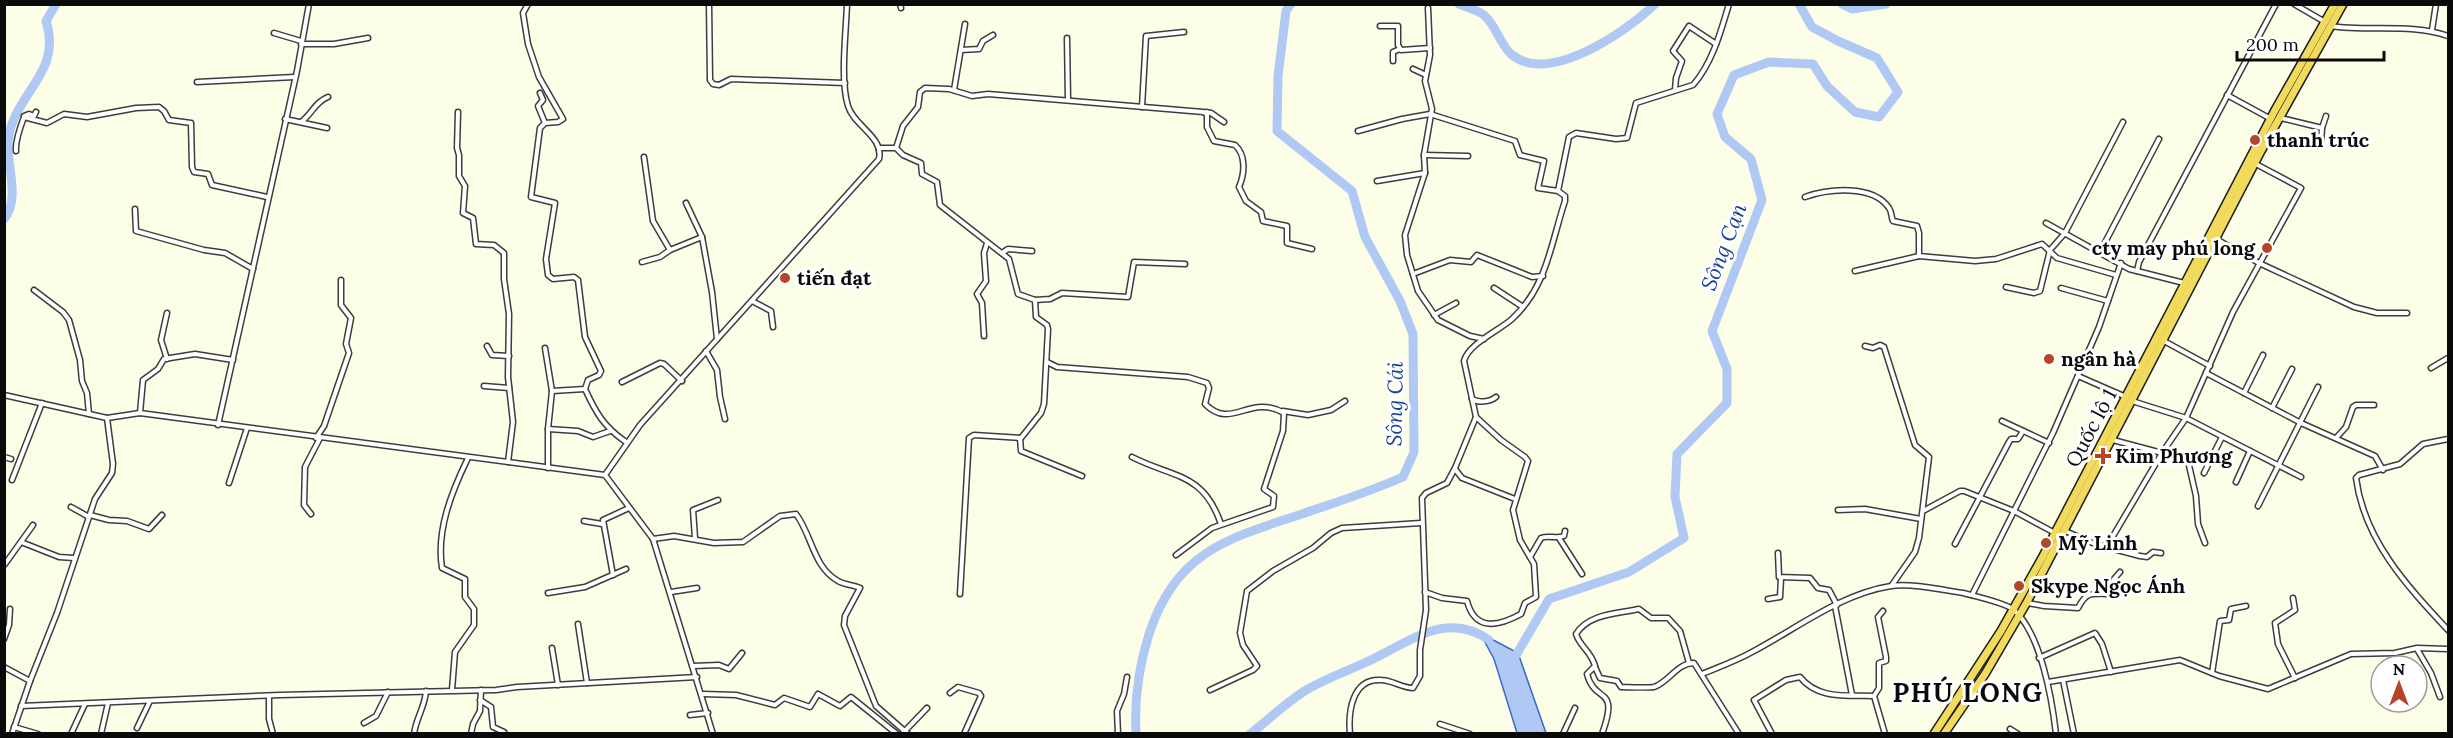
<svg xmlns="http://www.w3.org/2000/svg" width="2453" height="738" viewBox="0 0 2453 738" font-family="Lora,serif">
<rect width="100%" height="100%" fill="#fdfee8"/>
<polygon fill="#afc9f4" stroke="#386bc8" stroke-width="1.5" points="1480,633 1518,653 1546,733 1517,733 1494,659"/>
<g fill="none" stroke-linecap="round" stroke-linejoin="round">
<g stroke="#afc9f4" stroke-width="9">
<path d="M1459,4C1467,8 1479,10 1485,16C1496,26 1500,44 1511,54C1548,86 1626,32 1655,4"/>
<polyline points="1842,4 1852,9 1886,4"/>
<path d="M4,219C21,199 6,164 8,141C14,92 63,74 46,21L56,4"/>
<polyline points="1512,662 1549,599 1629,572 1684,538 1675,497 1677,454 1727,403 1727,369 1712,331 1762,200 1751,159 1725,137 1717,114 1734,75 1769,62 1813,64 1827,86 1855,112 1879,117 1898,92 1877,58 1838,41 1812,27 1799,4"/>
<path d="M1136,734C1134,700 1139,666 1149,634C1176,553 1225,539 1299,515C1334,503 1369,492 1403,477L1414,452L1413,334L1400,301L1365,237L1352,191L1277,131L1278,76L1286,11L1291,4"/>
<path d="M1250,734C1270,719 1287,701 1308,689C1331,676 1356,668 1379,656C1415,638 1449,612 1489,640"/>
</g>
<g stroke="#3d3d3d" stroke-width="7">
<g id="minor">
<polyline points="528,4 523,13 528,44 539,77 563,119 558,122 545,123 540,128 531,197 555,203 546,259 548,275 553,279 574,277 578,280 585,337 601,371 599,375 588,380 585,389 552,391"/>
<polyline points="709,4 710,80 713,84 719,85 731,79 845,83"/>
<polyline points="900,4 901,8"/>
<polyline points="2294,4 2325,22"/>
<polyline points="1428,8 1430,55 1425,81 1432,109 1424,155 1425,173 1405,235 1407,255 1418,291 1438,320 1470,336 1484,339"/>
<polyline points="1380,26 1398,26 1398,45 1401,50 1430,48"/>
<path d="M2330,26C2369,32 2411,23 2448,36"/>
<polyline points="2432,30 2436,4"/>
<polyline points="274,33 301,41"/>
<polyline points="1067,38 1068,100"/>
<polyline points="301,44 334,44 368,38"/>
<polyline points="961,50 979,49 983,41 993,35"/>
<polyline points="1393,61 1393,52 1400,49"/>
<polyline points="1413,69 1426,75"/>
<polyline points="197,82 295,77"/>
<polyline points="954,90 965,24"/>
<polyline points="1675,90 1676,78 1682,61 1673,51 1689,26 1716,44"/>
<polyline points="540,93 543,100 538,106 545,123"/>
<polyline points="2227,95 2271,119"/>
<polyline points="1142,107 1146,36 1184,32"/>
<polyline points="458,112 457,148 459,155 459,176 465,186 463,213 473,218 476,244 494,245 504,253 504,279 509,314 508,377 513,422 508,462"/>
<polyline points="1206,112 1211,113 1224,122"/>
<polyline points="24,116 29,114 34,116 36,112"/>
<polyline points="2281,118 2322,128 2321,143"/>
<polyline points="285,119 327,128"/>
<path d="M301,122C312,114 315,102 328,97"/>
<polyline points="2322,128 2326,116"/>
<polyline points="1358,131 1402,119 1430,114 1515,141 1520,155 1544,161 1538,188 1558,191"/>
<polyline points="879,148 896,148 903,155 921,163 922,174 937,182 940,205 1009,259 1018,294 1035,300 1036,317 1047,325 1048,329 1044,404 1041,413 1021,438 974,435 969,438 960,594"/>
<path d="M896,148L903,126L918,107L920,92L925,88L949,89L972,96L988,94L1203,112L1207,114V127L1214,141L1235,145C1246,155 1245,173 1239,187L1246,201L1261,212L1263,221L1287,226V243L1312,249"/>
<path d="M16,151C15,142 21,125 24,117L47,123L64,114L87,117L136,108L159,107L164,111L169,120L191,123L192,167L194,172L208,174L212,185L267,197"/>
<polyline points="1424,155 1468,156"/>
<polyline points="644,157 653,221 670,250 702,237 712,292 717,339"/>
<polyline points="1377,181 1425,173"/>
<path d="M1805,197C1828,189 1873,184 1889,208C1892,212 1891,217 1893,221L1917,226L1919,233V256L1975,261L1996,259L2042,244L2057,258L2116,275"/>
<polyline points="686,203 702,237"/>
<polyline points="135,209 136,231 204,250 225,253 253,269"/>
<polyline points="2046,223 2129,269 2184,283"/>
<polyline points="2216,239 2259,263 2354,307 2377,313 2407,313"/>
<polyline points="2100,252 2159,139"/>
<polyline points="1002,253 1008,249 1032,251"/>
<polyline points="642,262 660,257 670,250"/>
<polyline points="1855,271 1919,256"/>
<polyline points="2137,271 2139,262 2276,4"/>
<polyline points="1413,274 1450,260 1471,262 1477,255 1532,277 1543,276"/>
<polyline points="2006,287 2034,293 2040,291 2050,250 2065,233 2123,122"/>
<polyline points="1494,288 1523,307"/>
<polyline points="2061,288 2108,301"/>
<polyline points="34,290 63,312 69,320 80,360 82,381 87,393 89,414"/>
<polyline points="1035,300 1050,299 1062,293 1128,297 1134,262 1185,264"/>
<polyline points="752,301 771,311 773,327"/>
<polyline points="1434,315 1456,303"/>
<polyline points="984,336 982,303 977,294 986,281 984,253 987,243"/>
<polyline points="2164,341 2210,366"/>
<polyline points="487,346 492,355 509,356"/>
<polyline points="1865,346 1873,348 1880,345 1884,347 1915,445 1929,457 1919,538 1915,552 1892,585"/>
<polyline points="545,348 552,391 548,429 548,468"/>
<polyline points="706,351 717,370 720,397 725,419"/>
<polyline points="167,359 161,340 167,313"/>
<path d="M1047,362L1057,367L1188,377L1207,383L1209,388L1205,404C1232,431 1249,393 1284,413L1283,431L1264,489L1274,496L1273,507L1212,528L1176,555"/>
<polyline points="2431,368 2448,358"/>
<polyline points="2206,373 2301,423 2375,456 2383,470"/>
<polyline points="2078,376 2126,397"/>
<polyline points="622,382 660,363 664,364 682,381"/>
<polyline points="484,386 509,388"/>
<path d="M585,389C596,413 604,427 626,442"/>
<polyline points="2244,393 2263,355"/>
<polyline points="4,395 107,418 140,413 605,475 653,539 713,734"/>
<path d="M1472,399C1478,403 1490,402 1496,397"/>
<polyline points="2132,401 2186,418 2301,477"/>
<polyline points="2272,408 2292,369"/>
<polyline points="1283,411 1308,415 1331,410 1345,401"/>
<polyline points="140,413 143,380 158,369 164,359 195,354 233,360"/>
<polyline points="2002,421 2049,443"/>
<polyline points="218,425 297,71 309,4"/>
<polyline points="548,429 578,431 593,437 610,431"/>
<polyline points="316,438 324,426 349,353 346,344 351,318 341,305 341,280"/>
<polyline points="1020,438 1021,451 1082,476"/>
<polyline points="2336,438 2346,427 2353,407 2356,405 2374,405"/>
<path d="M2448,439L2423,444L2400,464L2359,475L2356,478C2364,540 2407,586 2448,630"/>
<polyline points="2164,450 2183,457 2188,461 2196,496 2198,524 2205,543"/>
<polyline points="2162,453 2186,418 2233,312 2301,188 2254,163"/>
<polyline points="4,457 11,459"/>
<path d="M1132,457C1173,478 1203,472 1221,524"/>
<polyline points="1455,469 1462,478 1515,499"/>
<polyline points="2204,473 2222,437"/>
<path d="M605,475L640,425L879,159C884,137 854,126 848,106C840,80 846,33 847,4"/>
<polyline points="12,480 42,403"/>
<polyline points="2236,482 2250,451"/>
<polyline points="229,483 247,428"/>
<polyline points="2258,506 2318,387"/>
<polyline points="71,507 89,517"/>
<polyline points="1838,510 1865,509 1921,519"/>
<polyline points="1923,511 1960,491 1964,491 2014,511 2055,533"/>
<polyline points="311,514 304,505 305,467 320,438"/>
<polyline points="90,515 109,520 127,521 149,529 162,515"/>
<polyline points="584,521 602,524"/>
<polyline points="2065,531 2095,544 2140,556 2147,557 2153,552 2161,553"/>
<polyline points="695,538 693,510 718,500"/>
<polyline points="1559,538 1582,574"/>
<path d="M653,539L674,536L714,543L743,542L780,516L796,514C812,535 813,567 838,581C845,585 854,585 860,588L845,616L844,625L876,706L908,734"/>
<polyline points="21,542 59,557 74,558"/>
<polyline points="1955,544 2009,442 2011,439 2018,439 2023,431"/>
<polyline points="2106,548 2162,453 2113,440"/>
<polyline points="1778,553 1779,577 1810,578 1818,588 1829,590 1837,605"/>
<path d="M1530,557L1541,538C1548,535 1556,539 1564,536L1565,531"/>
<polyline points="5,564 33,525"/>
<polyline points="613,575 603,520 629,508"/>
<polyline points="671,592 697,588"/>
<path d="M1425,592L1442,598L1467,601C1475,632 1499,626 1521,614L1525,603L1536,597L1534,564L1520,540L1513,510L1528,461L1525,457L1501,440L1476,417"/>
<polyline points="548,593 585,587 626,569"/>
<polyline points="1972,595 2053,433 2099,327 2121,263"/>
<polyline points="2293,598 2295,610 2275,623 2278,644 2295,678"/>
<polyline points="1768,599 1780,597 1781,578"/>
<path d="M2028,603L2044,606L2078,608C2087,590 2093,594 2110,594L2112,592L2114,579L2120,572"/>
<polyline points="1835,606 1852,695"/>
<polyline points="578,624 587,683"/>
<polyline points="4,639 9,625 10,609"/>
<polyline points="552,648 558,685"/>
<polyline points="2417,649 2431,673 2440,697"/>
<polyline points="2039,658 2095,633 2102,644 2111,672"/>
<polyline points="693,666 719,665 729,669 742,653"/>
<polyline points="4,667 30,681"/>
<path d="M1595,667L1600,678L1617,681L1621,687C1626,687 1652,688 1654,687C1669,682 1677,663 1694,663L1739,734"/>
<polyline points="2212,673 2220,621 2229,620 2231,609 2246,606"/>
<path d="M1702,674C1719,667 1736,661 1752,652C1796,629 1840,594 1891,586C1911,583 1943,590 1963,593C1974,596 2006,603 2014,610C2041,634 2052,699 2056,734"/>
<polyline points="2063,680 2074,734"/>
<polyline points="2048,682 2180,660 2219,676 2268,689 2351,654 2395,653 2417,648 2448,649"/>
<path d="M452,690L455,652L474,625V609L465,597V579L442,568C436,530 452,491 468,458"/>
<polyline points="1210,690 1253,670 1257,666 1243,645 1240,633 1247,591 1273,571 1313,548 1331,533 1342,528 1421,523"/>
<polyline points="950,693 958,687 979,693 981,696 964,734"/>
<polyline points="703,694 736,695 775,705 784,698 810,707 818,694 840,706 851,697 897,734"/>
<polyline points="269,696 269,719 273,734"/>
<polyline points="1874,696 1879,688 1879,663 1886,661 1886,657 1878,617 1883,611"/>
<polyline points="480,700 491,707 493,727 504,732"/>
<polyline points="21,706 280,695 496,690 517,687 697,677"/>
<polyline points="690,715 708,713"/>
<polyline points="364,723 376,716 388,692"/>
<polyline points="1440,724 1470,734"/>
<polyline points="14,727 38,734"/>
<polyline points="137,728 150,701"/>
<polyline points="2010,729 2018,734"/>
<polyline points="12,734 30,681 57,613 95,499 112,473 113,464 107,418"/>
<polyline points="71,734 85,704"/>
<polyline points="101,734 108,703"/>
<path d="M414,734C416,718 425,707 426,691"/>
<polyline points="471,734 473,724 480,711 481,690"/>
<polyline points="902,734 927,708"/>
<polyline points="1118,734 1117,711 1124,694 1127,677"/>
<path d="M1350,734C1348,712 1352,678 1381,680C1392,680 1402,688 1413,688L1420,676V650L1426,610L1422,498L1426,493L1447,483L1455,468L1476,417L1464,361C1468,344 1500,330 1512,319C1547,287 1551,243 1565,201V196L1558,191L1569,137L1576,133L1616,139L1627,138L1636,103L1693,85C1712,64 1721,31 1729,4"/>
<polyline points="1563,734 1575,708"/>
<path d="M1602,734C1620,684 1595,705 1587,674L1595,666C1591,651 1580,647 1576,634C1589,613 1618,614 1639,609L1651,618H1668L1680,631L1689,663"/>
<path d="M1772,734L1754,700L1786,680L1800,677C1818,700 1848,695 1874,696L1885,734"/>
</g>
</g>
<g stroke="#1b1b1b" stroke-width="10">
<g id="trunk">
<polyline points="1934,734 2001,631 2042,558 2274,112 2335,4"/>
<polyline points="1944,734 1985,674 2027,602 2261,151 2343,4"/>
</g>
</g>
<use href="#minor" stroke="#fff" stroke-width="4"/>
<use href="#trunk" stroke="#f2db5c" stroke-width="7"/>
</g>
<g fill="#b54428" stroke="#fff" stroke-width="2">
<circle cx="2255" cy="140" r="6"/>
<circle cx="2267" cy="248" r="6"/>
<circle cx="785" cy="278" r="6"/>
<circle cx="2049" cy="359" r="6"/>
<path d="M2100 447h6v6h6v6h-6v6h-6v-6h-6v-6h6z"/>
<circle cx="2046" cy="543" r="6"/>
<circle cx="2019" cy="586" r="6"/>
</g>
<g text-anchor="middle" stroke-width="6" stroke-linejoin="round" paint-order="stroke">
<g font-size="20" font-weight="bold" fill="#0a0a0a" stroke="#fff" text-anchor="start">
<text x="2267" y="147">thanh trúc</text>
<text x="2255" y="255" text-anchor="end">cty may phú long</text>
<text x="797" y="285">tiến đạt</text>
<text x="2061" y="366">ngân hà</text>
<text x="2115" y="463">Kim Phương</text>
<text x="2058" y="550">Mỹ Linh</text>
<text x="2031" y="593">Skype Ngọc Ánh</text>
</g>
<g font-size="20" fill="#0a0a0a" stroke="#fff">
<text transform="translate(2091 428) rotate(-62)" y="7">Quốc lộ 1</text>
</g>
<g font-size="21" font-style="italic" fill="#194196" stroke="#fff">
<text transform="translate(1724 247) rotate(-69)" y="7">Sông Cạn</text>
<text transform="translate(1395 404) rotate(-89)" y="7">Sông Cái</text>
</g>
<g font-size="26" font-weight="bold" letter-spacing="1.5" fill="#0a0a0a" stroke="#fff">
<text x="1968" y="702">PHÚ LONG</text>
</g>
</g>
<rect width="2453" height="738" fill="none" stroke="#0a0a0a" stroke-width="12"/>
<g transform="translate(2399 684)"><circle r="28" fill="#ffffff" stroke="#9d9d9d" stroke-width="1.5"/>
<path d="M0-4.5L10 22L0 15L-10 22Z" fill="#b54428"/>
<text y="-9" font-size="16" font-weight="bold" text-anchor="middle" fill="#0a0a0a">N</text>
</g>
<path d="M2237 51v9h147v-9" fill="none" stroke="#0a0a0a" stroke-width="3"/>
<text x="2246" y="51" font-size="18" fill="#0a0a0a" stroke="#ffffff" stroke-width="4.5" paint-order="stroke">200 m</text>
</svg>
